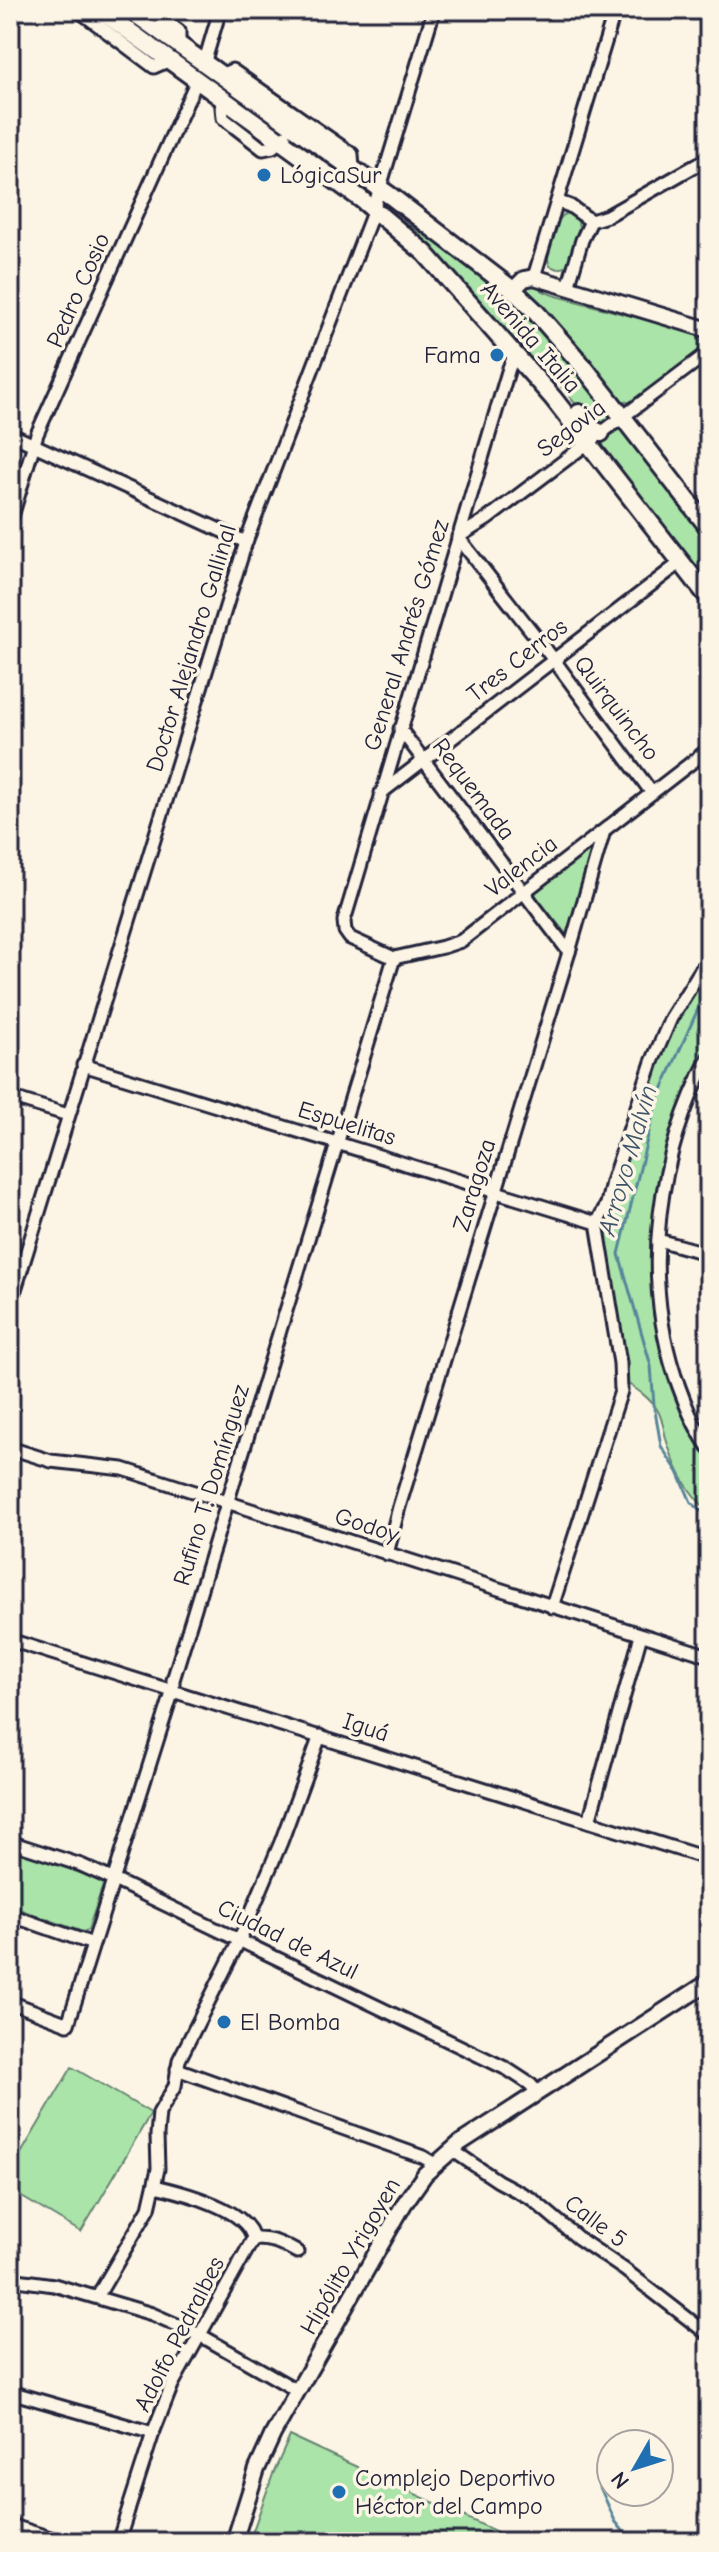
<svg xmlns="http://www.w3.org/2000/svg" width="719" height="2552" viewBox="0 0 719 2552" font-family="'Comic Neue',sans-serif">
<rect width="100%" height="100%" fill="#fcf5e5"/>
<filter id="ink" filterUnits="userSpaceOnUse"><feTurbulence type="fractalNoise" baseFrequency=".0125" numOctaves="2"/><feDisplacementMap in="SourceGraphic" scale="16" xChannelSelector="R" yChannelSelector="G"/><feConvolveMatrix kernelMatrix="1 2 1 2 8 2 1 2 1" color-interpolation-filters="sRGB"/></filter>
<g filter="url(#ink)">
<g fill="#aae4a9" stroke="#668372" stroke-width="2">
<polygon points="113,10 120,10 283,128 282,133"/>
<path d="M569,212L577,218L579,227L568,263L565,267L557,269L550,266C543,253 554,216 569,212Z"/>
<path d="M392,213C430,241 473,263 509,295C547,329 579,372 610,412L608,422L600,427L590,422L551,374L529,358L442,260L390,216Z"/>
<polygon points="535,282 541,290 553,295 695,333 702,343 701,350 631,403 623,401 619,396 577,344 528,292 526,285"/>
<path d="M615,430H622L628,434L709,539V588L604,451C600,440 607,437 615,430Z"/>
<polygon points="590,849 594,851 570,932 566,934 536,897 535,891"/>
<path d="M709,968V1042L694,1070L667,1142L657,1186L650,1247L653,1314L662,1354L677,1399L687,1422L697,1442L709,1458V1511C689,1495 675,1467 667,1442C664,1432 663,1420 658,1411C650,1398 638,1390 625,1382L606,1238L614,1192L642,1102L662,1050L688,1000Z"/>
<polygon points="10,1848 100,1880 103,1885 88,1930 83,1932 10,1906"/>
<polygon points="72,2067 151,2113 81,2232 10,2190 10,2172"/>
<polygon points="290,2436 519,2542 249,2542 273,2474"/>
</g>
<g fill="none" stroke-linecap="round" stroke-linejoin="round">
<g stroke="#57869a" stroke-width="3">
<polyline points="709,991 702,1000 656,1103 619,1254 651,1366 654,1405 661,1446 678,1472 691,1502 709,1518"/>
<polyline points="600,2487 615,2521 632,2542"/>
</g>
<g stroke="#22223b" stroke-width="17">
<g id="minor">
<polyline points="78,10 154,67 170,60"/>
<polyline points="151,10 179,31 179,46"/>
<polyline points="204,64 220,10"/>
<polyline points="220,75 232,70 352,154 353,170"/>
<polyline points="221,97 223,118 263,149 273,147 285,136"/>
<polyline points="559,202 570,206 591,221"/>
<polyline points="534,277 615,10"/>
<polyline points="568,287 582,240 591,221 607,216 709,158"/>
<polyline points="515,354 509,368 344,921 345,931 350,938 394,958 443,947 461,941 709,749"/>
<polyline points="10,434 246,542"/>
<polyline points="10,523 37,434 197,80"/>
<polyline points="400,729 569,952"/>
<polyline points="381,793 681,562"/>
<polyline points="652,793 554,660 458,537 487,519 709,352"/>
<path d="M709,1057C658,1154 641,1271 675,1376C684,1401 693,1426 709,1448"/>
<polyline points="83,1065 597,1223"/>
<polyline points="10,1097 68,1115"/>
<polyline points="658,1240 709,1254"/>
<polyline points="10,1306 246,542 370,220 434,10"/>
<polyline points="10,1448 51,1461 123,1469 709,1656"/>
<polyline points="387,1554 399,1507 569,952 604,831"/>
<polyline points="552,1607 621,1391 620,1363 597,1223 607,1204 612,1182 652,1062 671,1018 709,957"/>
<polyline points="10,1640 709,1859"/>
<polyline points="589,1821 641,1635"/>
<polyline points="10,1842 81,1865 114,1880 507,2069 530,2084 538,2093"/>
<polyline points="10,1915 93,1944"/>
<polyline points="10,2002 68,2024 173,1690 173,1680 394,958"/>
<polyline points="177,2069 423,2157 435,2164"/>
<polyline points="452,2150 498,2181 532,2199 578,2238 625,2270 709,2335"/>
<path d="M155,2186C181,2192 249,2209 253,2239"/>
<path d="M253,2239C271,2238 281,2243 297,2252"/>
<polyline points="10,2279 54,2285 152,2314 200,2335 298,2391"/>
<polyline points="97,2297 149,2208 158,2169 157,2135 159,2113 175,2086 179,2060 240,1939 281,1842 320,1736"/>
<polyline points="10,2392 153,2433"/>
<polyline points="10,2525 63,2542"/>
<polyline points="118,2542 153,2433 172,2385 253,2239"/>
</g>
</g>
<g stroke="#22223b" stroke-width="20">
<g id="tertiary">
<polyline points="513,290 524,279 534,277 709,330"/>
<polyline points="234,2542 257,2469 273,2434 404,2204 425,2174 460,2143 709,1982"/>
</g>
</g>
<g stroke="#22223b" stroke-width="22">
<g id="primary">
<polyline points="100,10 361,199 425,253 553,398 709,598"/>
<polyline points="130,10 392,197 513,290 534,310 583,366 709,528"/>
<polyline points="579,413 590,428 601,433"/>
</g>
</g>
<use href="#minor" stroke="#fcf5e5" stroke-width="11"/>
<use href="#tertiary" stroke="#fcf5e5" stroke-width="14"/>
<use href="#primary" stroke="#fcf5e5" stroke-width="16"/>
</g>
</g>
<g fill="#1f6fb2" stroke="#fcf5e5" stroke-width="3">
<circle cx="264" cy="175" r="8"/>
<circle cx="497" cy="355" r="8"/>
<circle cx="224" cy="2022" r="8"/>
<circle cx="339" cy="2492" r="8"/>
</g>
<g text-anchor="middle" stroke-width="7" stroke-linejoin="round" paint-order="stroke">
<g font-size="24" fill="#22223b" stroke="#fcf5e5" text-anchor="start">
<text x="280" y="183">LógicaSur</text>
<text x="481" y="363" text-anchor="end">Fama</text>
<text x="240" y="2030">El Bomba</text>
<text x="355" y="2486">Complejo Deportivo<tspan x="355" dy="28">Héctor del Campo</tspan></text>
</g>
<g font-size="24" fill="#22223b" stroke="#fcf5e5">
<text transform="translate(78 290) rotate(-66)" y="8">Pedro Cosio</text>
<text transform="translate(531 337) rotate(49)" y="8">Avenida Italia</text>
<text transform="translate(571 428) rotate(-37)" y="8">Segovia</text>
<text transform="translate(406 635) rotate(-73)" y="8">General Andrés Gómez</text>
<text transform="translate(191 648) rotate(-73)" y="8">Doctor Alejandro Gallinal</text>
<text transform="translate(517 660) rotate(-38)" y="8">Tres Cerros</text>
<text transform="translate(617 708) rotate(53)" y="8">Quirquincho</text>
<text transform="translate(474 789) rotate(53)" y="8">Requemada</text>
<text transform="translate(521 866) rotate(-38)" y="8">Valencia</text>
<text transform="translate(347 1123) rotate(17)" y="8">Espuelitas</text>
<text transform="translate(474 1185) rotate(-73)" y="8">Zaragoza</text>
<text transform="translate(211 1485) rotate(-73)" y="8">Rufino T. Domínguez</text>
<text transform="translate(367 1525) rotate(18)" y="8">Godoy</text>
<text transform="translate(366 1727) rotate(18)" y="8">Iguá</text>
<text transform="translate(288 1939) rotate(26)" y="8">Ciudad de Azul</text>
<text transform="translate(596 2221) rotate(37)" y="8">Calle 5</text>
<text transform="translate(350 2256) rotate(-60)" y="8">Hipólito Yrigoyen</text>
<text transform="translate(179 2334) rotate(-63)" y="8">Adolfo Pedralbes</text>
</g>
<g font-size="26" font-style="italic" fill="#3d546a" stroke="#fcf5e5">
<text transform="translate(627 1160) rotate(-74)" y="9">Arroyo Malvín</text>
</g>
</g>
<rect width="719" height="2552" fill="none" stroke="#fcf5e5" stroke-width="40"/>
<rect x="20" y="20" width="679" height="2512" fill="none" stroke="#22223b" stroke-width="3" filter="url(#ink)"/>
<g transform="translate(635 2468) rotate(231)"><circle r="38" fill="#fcf5e5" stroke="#a5a1a1" stroke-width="2"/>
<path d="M0-6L14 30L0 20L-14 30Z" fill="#1f6fb2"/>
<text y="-12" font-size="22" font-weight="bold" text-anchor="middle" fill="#22223b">N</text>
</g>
</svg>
